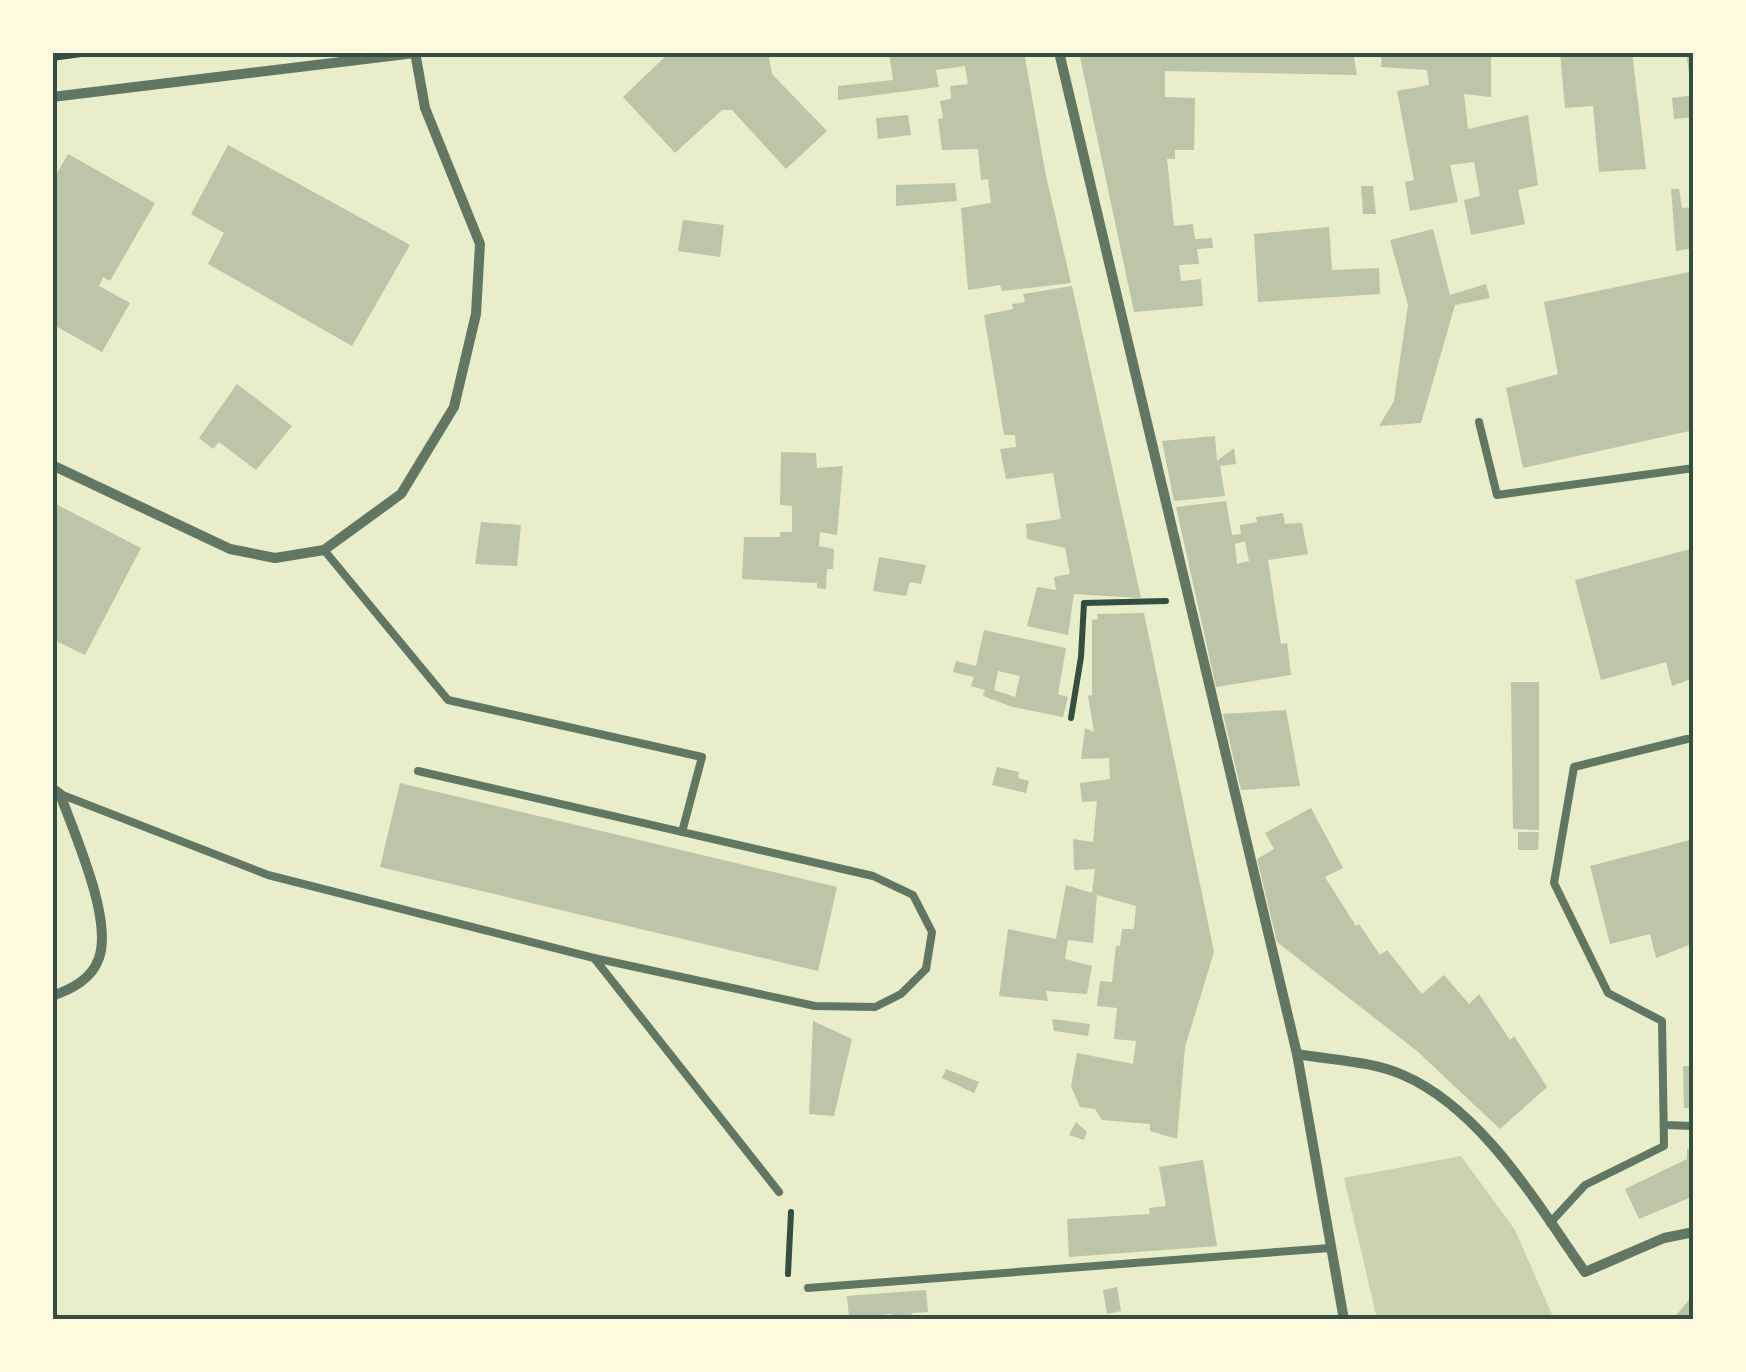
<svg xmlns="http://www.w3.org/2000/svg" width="1746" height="1372" viewBox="0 0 1746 1372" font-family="'Golos Text',sans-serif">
<rect width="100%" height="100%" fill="#e9edc9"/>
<polygon fill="#cad2ad" points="1461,1156 1515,1230 1554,1319 1377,1319 1344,1178"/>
<g fill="#bcc5a7" fill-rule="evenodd">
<polygon points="670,52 775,52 769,58 772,74 827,131 786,169 732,110 722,110 675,153 623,97"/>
<polygon points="889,52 1024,52 1046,176 1071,283 1002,291 1000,285 968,290 961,208 991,203 988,179 981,180 978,149 942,150 938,119 943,118 940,101 951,99 950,86 968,84 965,66 936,70 939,87 838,100 838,86 893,80"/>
<polygon points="1079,52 1353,52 1357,75 1165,71 1165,97 1195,98 1194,150 1175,150 1175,159 1167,159 1174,226 1193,224 1195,239 1212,238 1213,248 1197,249 1199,264 1179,265 1181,281 1201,279 1203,306 1134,312"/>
<polygon points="1382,52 1491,52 1491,97 1464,94 1468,129 1528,115 1538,185 1518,190 1525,224 1471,235 1464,200 1480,196 1474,162 1450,165 1458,202 1410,211 1405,182 1414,180 1397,91 1429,85 1427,70 1381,67"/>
<polygon points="1560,52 1632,52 1646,169 1599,172 1593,106 1565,108"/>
<polygon points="1686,52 1694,52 1694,89 1691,89"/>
<polygon points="1694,95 1694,117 1674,119 1672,98"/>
<polygon points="908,115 911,135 878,139 876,118"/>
<polygon points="228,145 410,245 352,346 208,264 224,233 191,214"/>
<polygon points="68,154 155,203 110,281 103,277 99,286 130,303 102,352 52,324 52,182"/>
<polygon points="955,183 957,201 896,206 896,185"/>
<polygon points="1361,186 1373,186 1376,214 1363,214"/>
<polygon points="1671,189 1679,189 1682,208 1694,207 1694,248 1676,251"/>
<polygon points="683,220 724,225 720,257 678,251"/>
<polygon points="1329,227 1332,270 1379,268 1380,294 1258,302 1254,234"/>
<polygon points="1433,229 1450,295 1486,284 1490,298 1455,305 1421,423 1379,426 1394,401 1408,305 1390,240"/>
<polygon points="1694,271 1694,430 1523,468 1506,388 1558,374 1544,302"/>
<polygon points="1072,286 1141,598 1074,594 1068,635 1027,626 1037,587 1056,590 1054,577 1070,574 1065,548 1027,539 1026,524 1061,519 1053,473 1006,479 1000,449 1016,447 1015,435 1004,435 984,315 1013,309 1012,304 1025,302 1023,294"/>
<polygon points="237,384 292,426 256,470 219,442 213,449 199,438"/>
<polygon points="1215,436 1217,461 1234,448 1236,464 1220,466 1225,496 1174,501 1162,441"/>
<polygon points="781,452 816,453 817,468 843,466 837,535 820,532 819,546 834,549 833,569 827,569 826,589 817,588 817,583 742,579 744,537 780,537 780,532 792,532 792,506 780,505"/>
<path d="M1226,501L1232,535L1241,534L1240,525L1257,522L1256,517L1283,513L1285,524L1302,523L1308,554L1268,560L1281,644L1287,643L1291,675L1216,687L1176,507ZM1245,541L1249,561L1237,564L1235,544Z"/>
<polygon points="52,502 141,548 85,655 52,639"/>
<polygon points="481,522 521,525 517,566 475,564"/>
<polygon points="1694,548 1694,678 1672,686 1666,662 1601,680 1575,580"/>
<polygon points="879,557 926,565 921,584 910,582 906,596 873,591"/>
<polygon points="1144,613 1214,952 1185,1047 1177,1139 1150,1131 1150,1124 1102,1120 1095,1109 1080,1107 1071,1086 1077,1053 1133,1064 1136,1041 1114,1039 1117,1008 1097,1006 1100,981 1112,982 1116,946 1120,946 1122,929 1134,929 1136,906 1097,895 1093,943 1068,940 1065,959 1092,966 1087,994 1046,991 1048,1001 999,996 1008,929 1056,939 1066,885 1092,893 1095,869 1074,870 1073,839 1093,842 1097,801 1082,802 1080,783 1110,779 1109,758 1081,759 1085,728 1094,732 1088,696 1092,695 1092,620 1098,619 1097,614"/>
<path d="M984,630L1066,648L1058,694L1068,697L1063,717L1013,707L983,696L985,690L971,686L974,677L953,672L956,661L976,666ZM998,671L1020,676L1015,697L994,690Z"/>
<polygon points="1511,682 1539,682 1539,830 1513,829"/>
<polygon points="1286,710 1300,786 1241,790 1223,714"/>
<polygon points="997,767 1019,772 1018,778 1029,781 1026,793 992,785"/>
<polygon points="400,783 837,887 818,971 380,867"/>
<polygon points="1311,808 1343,868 1325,877 1356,926 1359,924 1380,955 1387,950 1422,994 1444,975 1469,1004 1479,994 1510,1040 1514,1036 1547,1087 1500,1129 1417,1051 1277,942 1257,859 1274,849 1265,833"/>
<polygon points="1518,832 1539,832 1538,850 1518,850"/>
<polygon points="1694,839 1694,943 1656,958 1650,934 1610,944 1590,866"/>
<polygon points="1052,1019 1090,1024 1088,1036 1054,1031"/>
<polygon points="813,1021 852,1039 834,1116 809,1114"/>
<polygon points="1683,1066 1694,1066 1694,1108 1684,1108"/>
<polygon points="946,1069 979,1082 974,1093 942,1078"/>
<polygon points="1076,1122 1087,1132 1084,1140 1069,1135"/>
<polygon points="1687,1149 1694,1149 1694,1196 1639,1219 1625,1189 1687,1159"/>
<polygon points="1203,1160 1217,1246 1069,1257 1067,1219 1150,1214 1149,1208 1166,1206 1159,1167"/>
<polygon points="1117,1287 1121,1311 1107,1314 1103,1290"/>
<polygon points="926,1290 928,1312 912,1313 911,1320 892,1320 892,1314 849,1318 847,1296"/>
<polygon points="1694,1294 1694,1320 1672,1320"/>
</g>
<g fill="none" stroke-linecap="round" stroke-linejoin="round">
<g stroke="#344e41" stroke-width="6">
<polyline points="52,58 96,52"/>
<polyline points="1071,718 1081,657 1084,603 1166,601"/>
<polyline points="788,1274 791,1212"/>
</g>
<g stroke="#617663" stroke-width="8">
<polyline points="1479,422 1497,495 1694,468"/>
<polyline points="324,550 448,700 702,757 682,832"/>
<polyline points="418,771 873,876 913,895 932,932 926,969 901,994 875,1007 815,1006 594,958"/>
<polyline points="60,794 268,875 594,958 779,1192"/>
<polyline points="1664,1125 1694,1126"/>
<polyline points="1550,1223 1585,1185 1664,1146 1662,1021 1608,993 1554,883 1574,767 1687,739"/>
<polyline points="808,1288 1330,1248"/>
</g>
<g stroke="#617663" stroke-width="10">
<polyline points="1059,52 1297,1054 1344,1320"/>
<polyline points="52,97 415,53"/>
<polyline points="52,465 230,549 275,558 324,550 401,494 454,407 476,314 480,244 425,108 415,52"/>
<path d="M52,788L60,794C74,833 113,919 99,958C92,979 72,989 52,996"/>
<path d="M1297,1054C1331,1060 1371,1061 1403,1075C1482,1109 1537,1204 1585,1272L1664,1238L1694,1232"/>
</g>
</g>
<rect width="1746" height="1372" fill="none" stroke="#fefae0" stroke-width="110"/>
<rect x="55" y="55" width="1636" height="1262" fill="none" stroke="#344e41" stroke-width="4"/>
</svg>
